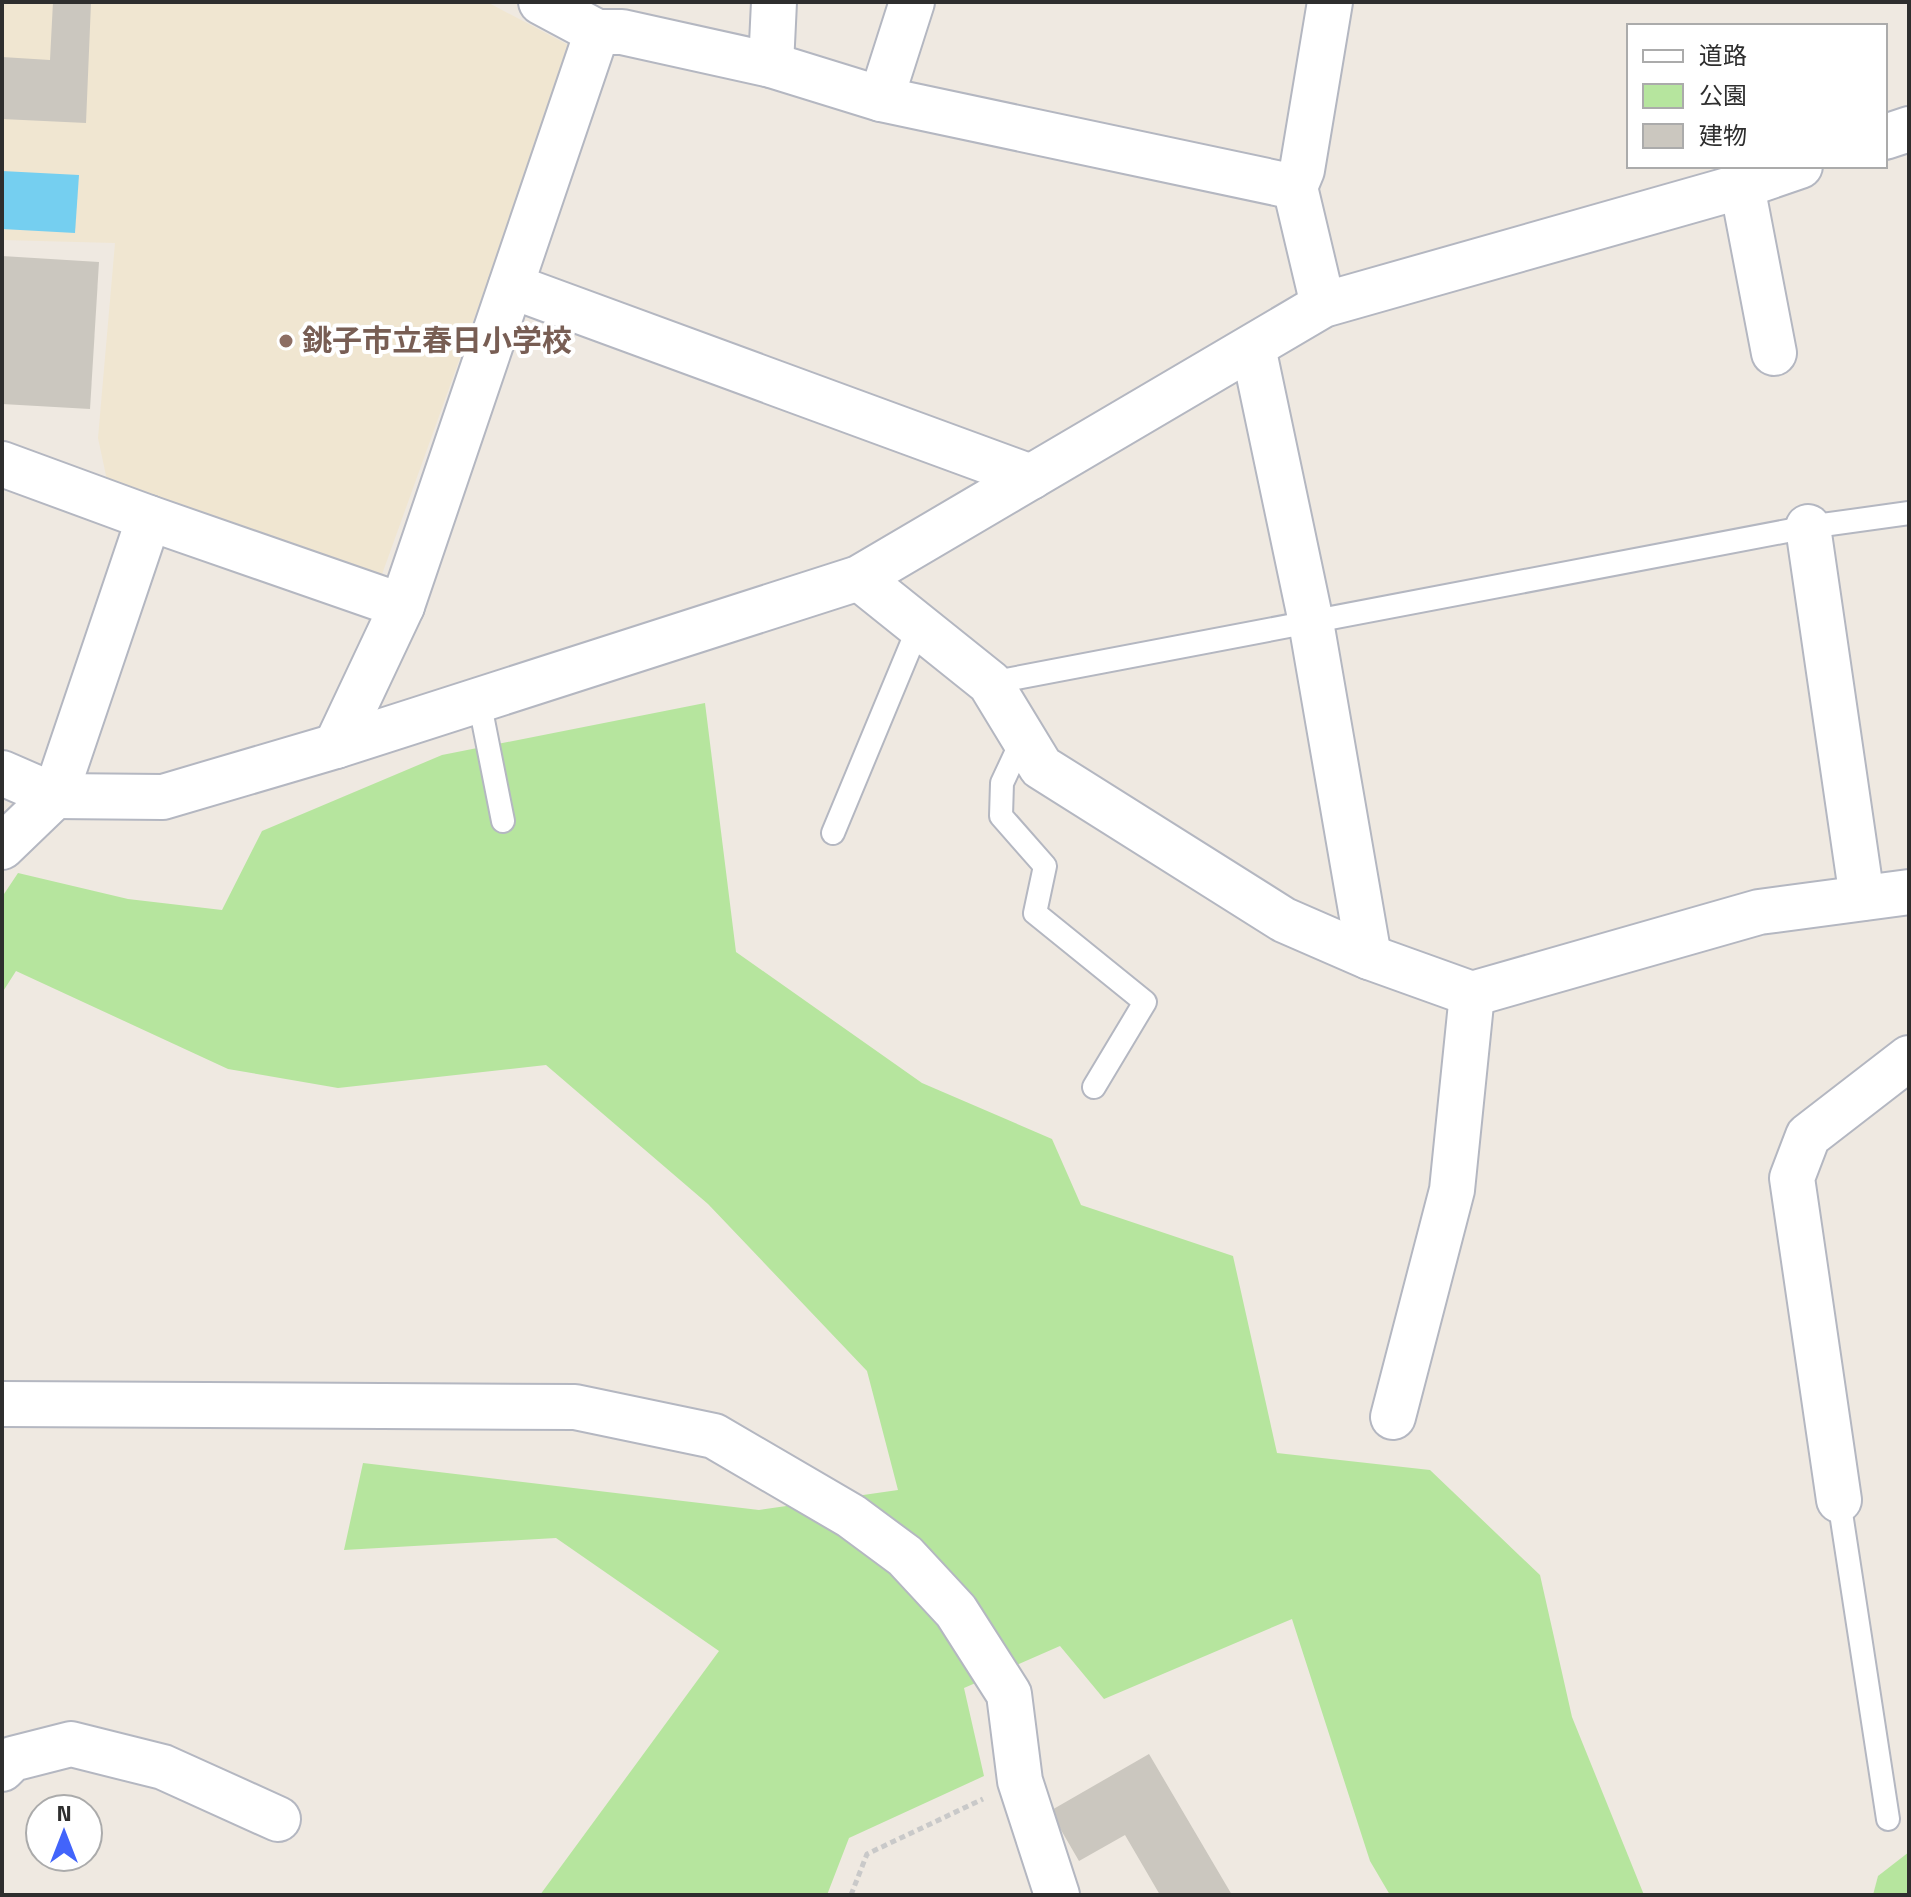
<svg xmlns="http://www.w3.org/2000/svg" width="1911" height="1897" viewBox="0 0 1911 1897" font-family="'Titillium Web','Noto Sans JP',sans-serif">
<rect width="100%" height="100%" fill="#efe9e1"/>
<polygon fill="#f0e6d1" points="2,2 487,2 572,47 376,591 111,499 98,438 115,243 2,240"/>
<g fill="#b6e59e">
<polygon points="705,703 736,952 922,1083 1052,1139 1081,1205 1233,1256 1277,1453 1430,1470 1540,1575 1572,1717 1644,1895 1390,1895 1370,1861 1292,1619 1104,1699 1060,1646 964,1688 984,1776 849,1838 827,1895 540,1895 719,1651 556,1538 344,1550 363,1463 759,1510 898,1490 867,1371 708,1204 546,1065 338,1088 228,1069 16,971 2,993 2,897 18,873 128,899 222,910 262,831 442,755"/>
<polygon points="1909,1852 1909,1895 1873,1895 1878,1876"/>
</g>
<polygon fill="#75cff0" points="2,171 79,175 75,233 2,229"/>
<g fill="#cbc7bf">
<polygon points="53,2 91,3 86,123 2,119 2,57 50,60"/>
<polygon points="2,256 99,262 90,409 2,404"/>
<polygon points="1149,1754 1232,1895 1160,1895 1125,1835 1079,1861 1050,1811"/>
</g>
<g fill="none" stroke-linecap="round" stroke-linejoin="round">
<g stroke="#b4b7c1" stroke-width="26">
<g id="service">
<polyline points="990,683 1808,527 1909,513"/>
<polyline points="479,700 503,821"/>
<polyline points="1023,738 1002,783 1001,816 1045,866 1035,913 1145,1002 1094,1087"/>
<polyline points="833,833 919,626"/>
<polyline points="1839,1500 1888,1819"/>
</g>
</g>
<g stroke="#b4b7c1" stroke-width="48">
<g id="minor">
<polyline points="541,2 597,32 622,32 771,65 881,99 1295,187"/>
<polyline points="771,65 774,2"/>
<polyline points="881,99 912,2"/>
<polyline points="1885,137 1909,129"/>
<polyline points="1742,186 1774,353"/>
<polyline points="511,286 1031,477"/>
<polyline points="1323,305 1295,187 1302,170 1330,2"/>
<polyline points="1253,347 1311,622 1369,957"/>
<polyline points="2,464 149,518 402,606"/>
<polyline points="1808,527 1862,898"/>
<polyline points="859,578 990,683 1041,767 1284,920 1369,957 1472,994 1759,912 1909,892"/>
<polyline points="336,746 402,606 597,32"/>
<polyline points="2,773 55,796 163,797 336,746 859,578 1323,305 1742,186 1800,166"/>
<polyline points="55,796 149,518"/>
<polyline points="2,1404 575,1407 714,1436 851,1516 905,1556 956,1611 1009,1694 1020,1781 1057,1895"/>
<polyline points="1393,1417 1452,1190 1472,994"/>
<polyline points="1839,1500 1792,1178 1808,1136 1909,1058"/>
<polyline points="2,1769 12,1759 71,1744 163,1767 278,1819"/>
</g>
</g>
<g stroke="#b4b7c1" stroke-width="48">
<polyline id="tertiary" points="2,847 55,796"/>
</g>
<polyline stroke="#c9c9c9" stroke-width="5" stroke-dasharray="6 4" stroke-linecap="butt" points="851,1895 867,1854 983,1799"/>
<use href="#service" stroke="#fff" stroke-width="22"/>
<use href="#minor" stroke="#fff" stroke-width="44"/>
<use href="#tertiary" stroke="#fff" stroke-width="44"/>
</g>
<circle fill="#8d6e63" stroke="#fff" stroke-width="3" cx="286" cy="341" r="8"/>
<g text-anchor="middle" stroke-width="8" stroke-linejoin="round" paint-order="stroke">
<g font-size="30" font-weight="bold" fill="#785e54" stroke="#fff" text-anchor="start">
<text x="302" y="351">銚子市立春日小学校</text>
</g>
</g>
<rect width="1911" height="1897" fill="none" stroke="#2e2e2e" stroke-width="8"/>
<rect x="1627" y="24" width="260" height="144" fill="#ffffff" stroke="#ababab" stroke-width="2"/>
<rect x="1643" y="50" width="40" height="12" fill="#ffffff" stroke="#ababab" stroke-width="2"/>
<text x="1699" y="64" font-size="24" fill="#2e2e2e">道路</text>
<rect x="1643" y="84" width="40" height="24" fill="#b6e59e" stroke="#ababab" stroke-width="2"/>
<text x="1699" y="104" font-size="24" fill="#2e2e2e">公園</text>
<rect x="1643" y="124" width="40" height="24" fill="#cbc7bf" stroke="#ababab" stroke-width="2"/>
<text x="1699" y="144" font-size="24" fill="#2e2e2e">建物</text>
<g transform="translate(64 1833)"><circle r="38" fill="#ffffff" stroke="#ababab" stroke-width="2"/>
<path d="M0-6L14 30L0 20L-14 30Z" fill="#4264fb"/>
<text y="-12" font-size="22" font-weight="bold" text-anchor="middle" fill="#2e2e2e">N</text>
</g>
</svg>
